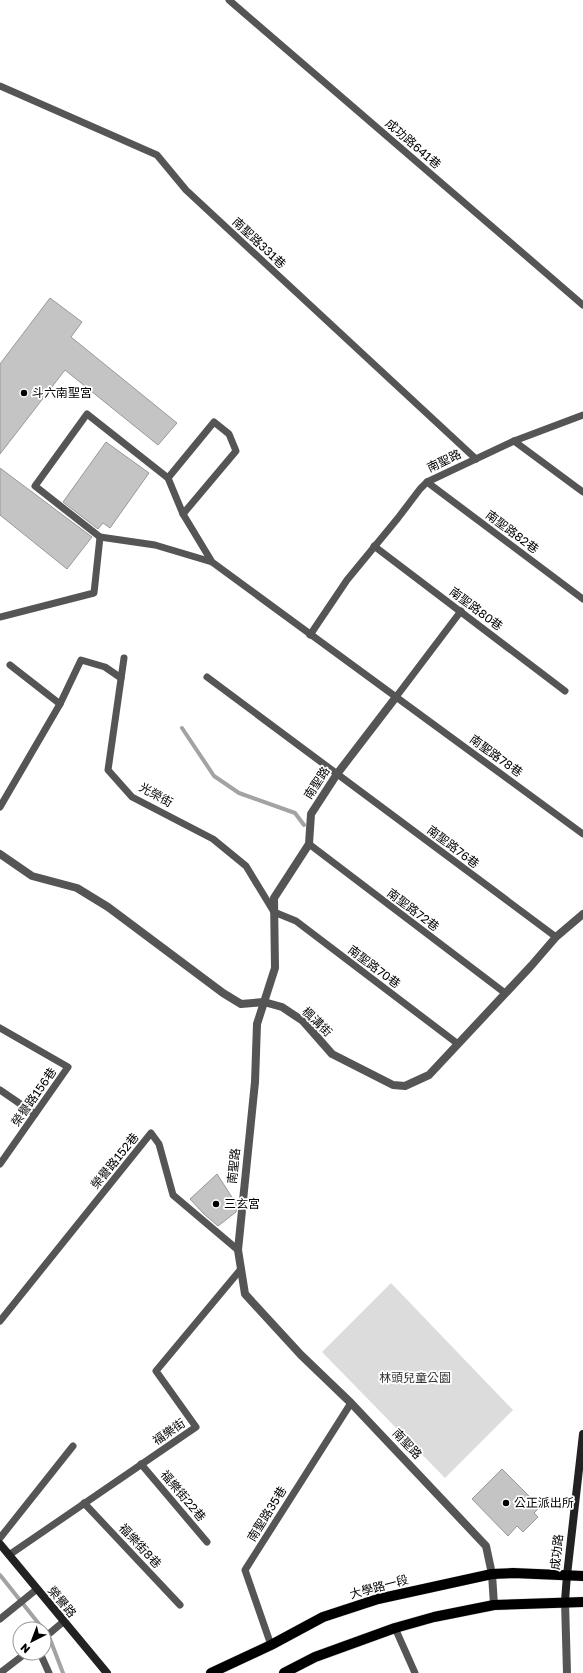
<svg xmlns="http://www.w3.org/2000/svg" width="583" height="1673" viewBox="0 0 583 1673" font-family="'Golos Text','Noto Sans TC',sans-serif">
<rect width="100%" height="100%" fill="#fff"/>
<polygon fill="#dcdcdc" points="391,1283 513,1410 445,1478 322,1352"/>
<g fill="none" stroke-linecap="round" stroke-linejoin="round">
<g stroke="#a3a3a3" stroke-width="4">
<polyline points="182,728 214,776 239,793 295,813 304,825"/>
<polyline points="0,1575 43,1629"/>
<polyline points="44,1631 50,1639 63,1673"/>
</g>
</g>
<g fill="#c4c4c4" stroke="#999">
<polygon points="50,298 82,322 71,337 177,423 158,445 65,370 0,454 0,364"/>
<polygon points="106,442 149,473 110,528 103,523 98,529 63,502"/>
<polygon points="0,468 92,537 67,569 0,515"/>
<polygon points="217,1174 237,1205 236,1212 218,1226 204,1214 190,1199"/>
<polygon points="502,1469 540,1507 534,1513 538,1517 523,1532 517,1526 508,1536 472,1499"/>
</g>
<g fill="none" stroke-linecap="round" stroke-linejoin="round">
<g stroke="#dbdbdb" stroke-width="11">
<g id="primary">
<polyline points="211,1673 271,1645 323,1617 378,1599 492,1574 513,1573 583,1576"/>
<polyline points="284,1673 315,1657 395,1628 434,1617 494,1605 583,1602"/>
</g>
</g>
<g stroke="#555" stroke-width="7">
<polyline points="229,0 583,305"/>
<polyline points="0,86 157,155 186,190 476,459"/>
<polyline points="514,441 583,492"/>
<polyline points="168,478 214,422 229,434 236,451 183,514"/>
<polyline points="427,482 583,599"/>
<polyline points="374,546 565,691"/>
<polyline points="212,562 183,514 168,478 87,414 35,486 100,537 155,545 212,562 583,834"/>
<polyline points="0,617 94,593 100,537"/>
<polyline points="310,635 347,580 398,518 420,489 427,482 514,441 583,415"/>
<polyline points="124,658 108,770 132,797 213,839 246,866 274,912 296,921 458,1044"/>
<polyline points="10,665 60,704"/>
<polyline points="207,677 556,937"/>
<polyline points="396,697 461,611"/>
<polyline points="0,807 60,704 81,660 105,667 121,678"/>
<polyline points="309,844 505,993"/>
<polyline points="0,1028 68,1067 0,1164"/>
<polyline points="0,1090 35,1114"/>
<polyline points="0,1321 151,1133 159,1144 173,1195 238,1250"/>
<polyline points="141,1464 207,1542"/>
<polyline points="84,1503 180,1605"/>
<polyline points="0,1538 73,1446"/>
<polyline points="9,1555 196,1427 156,1371 241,1269"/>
<polyline points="0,1619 37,1589"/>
<polyline points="395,1628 415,1673"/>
<polyline points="44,1638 63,1622"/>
<polyline points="271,1645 245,1570 351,1403"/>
<polyline points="40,1653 49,1673"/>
<polyline points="0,1673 26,1653"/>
</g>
<g stroke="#555" stroke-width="8">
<polyline points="396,697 337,774 311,814 309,844 274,898 275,968 257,1024 255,1082 238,1250 245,1294 301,1355 351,1403 486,1546 492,1574 494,1605"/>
<polyline points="0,854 32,876 77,888 108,907 223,993 241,1004 264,1002 282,1007 303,1021 332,1054 393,1085 405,1086 429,1075 531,966 556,937 583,914"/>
<polyline points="565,1601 567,1673"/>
</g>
<g stroke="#222" stroke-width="8">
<polyline points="0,1544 107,1673"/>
<polyline points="565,1601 567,1575 583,1434"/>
</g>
<use href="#primary" stroke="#000" stroke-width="10"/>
</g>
<g fill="#000" stroke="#fff" stroke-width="1.5">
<circle cx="24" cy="393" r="4"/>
<circle cx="216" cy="1204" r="4"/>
<circle cx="506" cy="1503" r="4"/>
</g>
<g text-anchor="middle" stroke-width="3.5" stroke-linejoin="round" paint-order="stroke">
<g font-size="12" fill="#000" stroke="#fff">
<text transform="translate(413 144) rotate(41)" y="4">成功路641巷</text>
<text transform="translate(259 243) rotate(43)" y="4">南聖路331巷</text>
<text transform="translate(444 461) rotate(-25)" y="4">南聖路</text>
<text transform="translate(512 532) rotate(37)" y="4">南聖路82巷</text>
<text transform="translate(476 609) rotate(37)" y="4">南聖路80巷</text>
<text transform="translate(496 756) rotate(36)" y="4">南聖路78巷</text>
<text transform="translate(317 783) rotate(-57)" y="4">南聖路</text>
<text transform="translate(156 795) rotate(29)" y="4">光榮街</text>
<text transform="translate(453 847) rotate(37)" y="4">南聖路76巷</text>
<text transform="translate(413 910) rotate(37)" y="4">南聖路72巷</text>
<text transform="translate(374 967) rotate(37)" y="4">南聖路70巷</text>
<text transform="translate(317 1022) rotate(44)" y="4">楓溝街</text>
<text transform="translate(34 1097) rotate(-55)" y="4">榮譽路156巷</text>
<text transform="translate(115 1161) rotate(-51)" y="4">榮譽路152巷</text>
<text transform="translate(234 1166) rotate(-84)" y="4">南聖路</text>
<text transform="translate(169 1432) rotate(-34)" y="4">福樂街</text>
<text transform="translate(407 1444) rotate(47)" y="4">南聖路</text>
<text transform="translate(183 1496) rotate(50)" y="4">福樂街22巷</text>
<text transform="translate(267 1514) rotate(-58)" y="4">南聖路35巷</text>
<text transform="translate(140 1546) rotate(47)" y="4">福樂街8巷</text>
<text transform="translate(557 1552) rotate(-84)" y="4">成功路</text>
<text transform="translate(379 1587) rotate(-15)" y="4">大學路一段</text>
<text transform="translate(62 1602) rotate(50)" y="4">榮譽路</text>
</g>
<g font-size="12" fill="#000" stroke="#fff" text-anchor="start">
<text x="32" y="397">斗六南聖宮</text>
<text x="224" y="1208">三玄宮</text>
<text x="514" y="1507">公正派出所</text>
</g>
<g font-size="12" fill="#333" stroke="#fff">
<text x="415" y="1382">林頭兒童公園</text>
</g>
</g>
<g transform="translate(32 1641) rotate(222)"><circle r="19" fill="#ffffff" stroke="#999999"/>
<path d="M0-3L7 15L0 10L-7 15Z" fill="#000000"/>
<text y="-6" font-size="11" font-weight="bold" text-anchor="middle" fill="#000000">N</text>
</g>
</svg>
